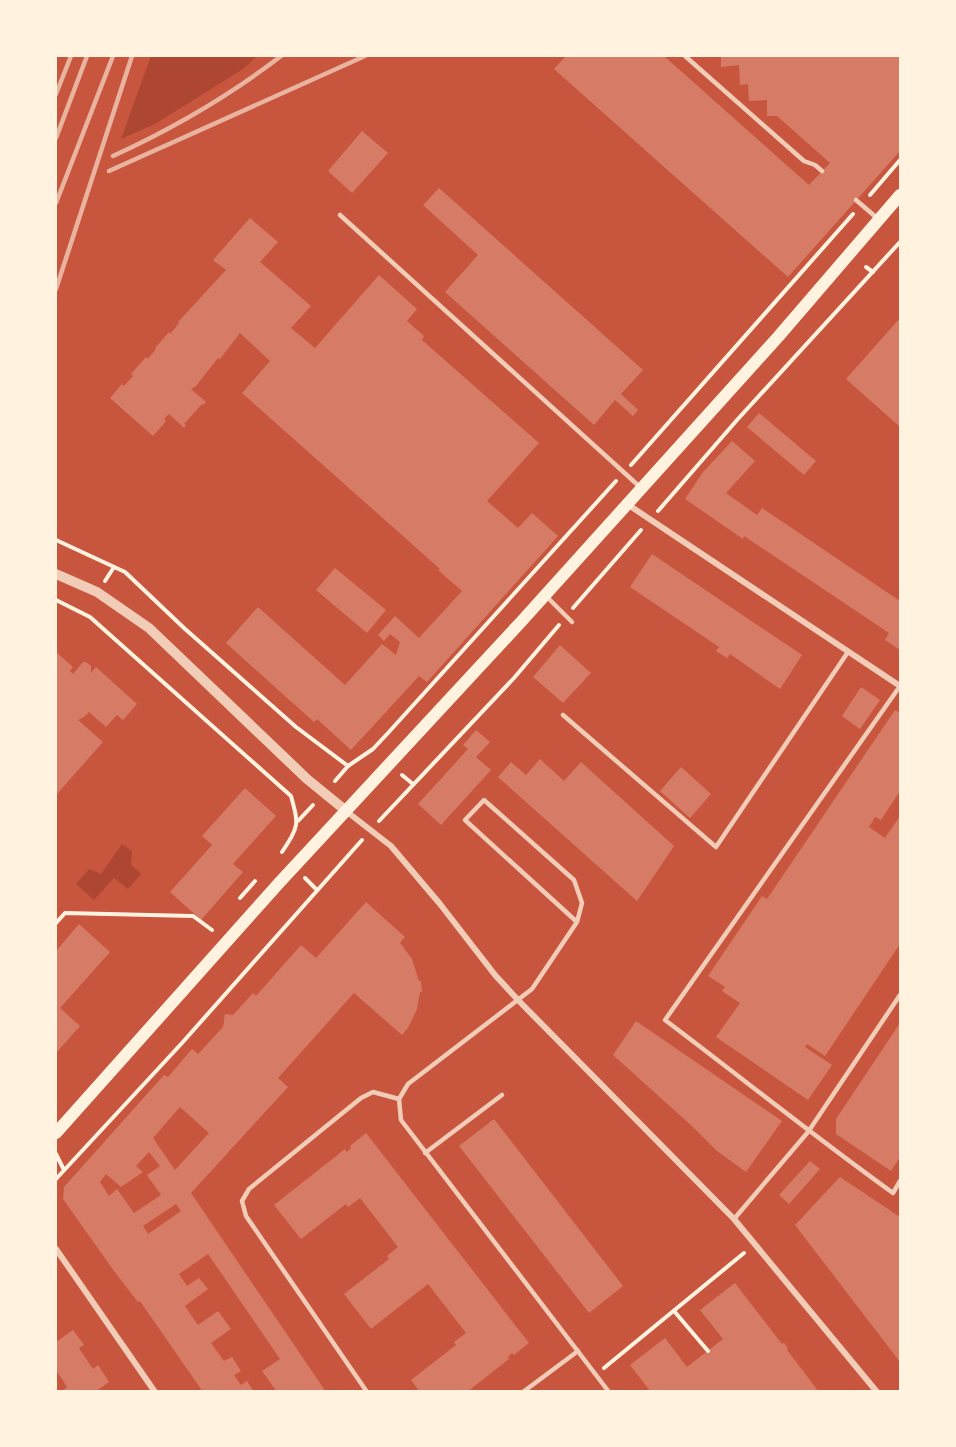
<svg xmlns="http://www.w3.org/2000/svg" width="956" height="1447" viewBox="0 0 956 1447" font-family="'Fira Sans',sans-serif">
<rect width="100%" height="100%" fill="#c8553d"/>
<g fill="#ae4732">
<polygon points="151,56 257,56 243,69 155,124 121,139"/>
<polygon points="122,844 132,851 131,865 141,874 128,889 114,878 94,900 76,884 89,869 101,874"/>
</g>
<g fill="#d67c66" fill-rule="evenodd">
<polygon points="566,56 664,56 809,185 830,163 777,116 767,116 767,100 749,101 748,84 740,85 739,65 721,67 721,56 866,56 868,57 900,56 900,151 788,277 554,69"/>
<polygon points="362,131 388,153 352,193 328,171"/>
<polygon points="439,188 643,370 621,394 638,410 633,416 615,400 594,425 445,292 478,255 423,205"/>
<polygon points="250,218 278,242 260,262 311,306 291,328 315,348 379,275 417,309 407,321 424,336 422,340 539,443 487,501 518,528 532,513 558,536 427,682 419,676 351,750 317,719 314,722 226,643 258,607 345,685 382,644 396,655 400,642 390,634 384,641 378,635 395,616 419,638 462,591 438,570 440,569 242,393 270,361 240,333 220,359 218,358 196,386 191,389 206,402 203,405 202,404 184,424 186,425 184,428 169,414 164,419 166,421 153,436 110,398 122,384 124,386 133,376 131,374 146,357 148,359 156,349 155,348 169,332 170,334 179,323 178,322 226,270 213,260"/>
<polygon points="900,318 900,427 846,379"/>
<polygon points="759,413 816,461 804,475 747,427"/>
<polygon points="732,441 755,461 726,493 757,515 762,508 900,601 900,650 885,640 889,633 744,536 743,539 685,499 703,472"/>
<polygon points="652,554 802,655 780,689 730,654 727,658 716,651 719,647 630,587"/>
<polygon points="335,568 386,610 367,633 316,590"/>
<polygon points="560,645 591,673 563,703 533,677"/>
<polygon points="56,652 73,667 70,671 73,674 83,662 86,662 91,666 91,673 96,667 137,704 123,720 117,715 106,727 89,712 84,717 78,720 103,742 56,795"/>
<polygon points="861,687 880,700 860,729 842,716"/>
<polygon points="895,710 900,713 900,791 881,820 875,817 869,827 885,838 900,816 900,944 825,1056 807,1044 805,1047 832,1065 808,1100 716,1037 740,1003 722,991 725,987 708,976 762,896 767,899"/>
<polygon points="476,730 490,742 476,757 491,770 441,825 418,804 468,749 463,745"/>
<polygon points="540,759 564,781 581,762 674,846 637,901 498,777 511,762 526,775"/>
<polygon points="681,767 711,794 690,818 660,791"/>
<polygon points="245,788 276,816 233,864 243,872 201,920 170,892 212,845 202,836"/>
<path d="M366,902L405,937L400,943L412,959L419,981H421L422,992H420L417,1009L408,1028L402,1035L354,993L278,1078L288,1087L191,1193L326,1392H277L262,1371L280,1359L208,1254L179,1274L187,1286L199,1278L208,1289L185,1306L198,1325L218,1311L231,1329L211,1343L224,1361L232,1357L241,1371L234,1375L241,1385L247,1381L254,1392H203L140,1301L138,1302L114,1271L63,1199L64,1187L164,1075L168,1077L192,1049L198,1054L223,1027L225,1014L233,1015L253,993L256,996L301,945L316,958ZM180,1107L209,1133L175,1170L153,1138ZM149,1152L160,1166L147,1175L161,1195L134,1213L117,1189L109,1196L100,1182L106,1174L121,1187L143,1172L136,1166ZM176,1204L181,1211L148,1234L143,1226Z"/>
<polygon points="79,924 110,952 60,1008 80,1026 56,1053 56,951"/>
<polygon points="636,1021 782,1121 746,1172 717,1151 693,1127 613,1055"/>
<polygon points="900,1023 900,1157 891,1171 836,1134 836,1119"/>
<polygon points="494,1119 623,1286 589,1313 459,1146"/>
<polygon points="366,1133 529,1343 514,1355 512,1353 508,1357 509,1359 467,1392 420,1392 411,1380 456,1345 454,1342 466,1333 428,1284 371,1329 344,1294 389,1259 387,1256 398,1247 360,1198 348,1207 346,1204 301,1239 274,1205 345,1149 347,1152 351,1148 350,1146"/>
<polygon points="810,1161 820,1169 789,1204 779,1195"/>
<polygon points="840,1177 900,1217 900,1362 795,1225"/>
<polygon points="735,1283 782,1344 784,1343 788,1348 787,1350 819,1392 651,1392 630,1365 665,1338 687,1367 723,1339 700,1310"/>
<polygon points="73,1330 84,1345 79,1348 93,1369 98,1365 109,1382 95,1392 61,1392 67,1387 56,1370 56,1342"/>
</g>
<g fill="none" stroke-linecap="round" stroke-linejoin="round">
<g stroke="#fff3e0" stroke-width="4">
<polyline points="870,195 900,160"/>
<polyline points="866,267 873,272"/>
<polyline points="631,465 853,214"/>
<polyline points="658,511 737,420 900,242"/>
<polyline points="56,540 125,572 184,628 296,727 348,766 373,749 388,733 616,481"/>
<polyline points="105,581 114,567"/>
<path d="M56,600L90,617L291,796C299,825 299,826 282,852"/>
<polyline points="573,608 641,530"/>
<polyline points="402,775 413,784"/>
<polyline points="335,781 348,766"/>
<polyline points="298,821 313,805"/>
<polyline points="379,821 514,678 559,625"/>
<polyline points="305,878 317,890"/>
<polyline points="240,898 255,881"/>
<polyline points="56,923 65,913 193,916 212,930"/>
<polyline points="56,1154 64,1170"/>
<polyline points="56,1179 182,1043 362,840"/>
<polyline points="674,1311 708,1351"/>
<polyline points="604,1368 744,1253"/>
</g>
<g stroke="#f1ccb7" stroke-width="4.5">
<polyline points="685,56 804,161 815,165 822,171"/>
<polyline points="856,200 877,218"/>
<polyline points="340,215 640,487"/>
<polyline points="547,597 572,622"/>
<path d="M900,686L665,1020C742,1078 815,1137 893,1193L900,1181"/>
<polyline points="563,715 716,847 848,652"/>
<polyline points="577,922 465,820 484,800 574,880 582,903 577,922 532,989 408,1084 399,1099 401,1120 609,1392"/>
<polyline points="425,1153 502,1095"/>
<polyline points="734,1219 808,1132 900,995"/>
<polyline points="367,1392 246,1216 242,1201 249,1189 361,1098 373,1092 399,1099"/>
<polyline points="523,1392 578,1351"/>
</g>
<g stroke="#f1ccb7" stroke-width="6">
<polyline points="627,504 900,686"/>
<polyline points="346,811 391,846 440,904 495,975 518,1000 734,1219 877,1392"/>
<polyline points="56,1249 155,1392"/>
</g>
<polyline stroke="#f1ccb7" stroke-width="10" points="56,574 97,592 149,628 307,779 345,810"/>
<polyline stroke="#fff3e0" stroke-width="12" points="56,1133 279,883 520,623 778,337 900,195"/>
<g stroke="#e9b49f" stroke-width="4.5">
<polyline points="56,94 71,56"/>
<polyline points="56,138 87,56"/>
<path d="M113,156C174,128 229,96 281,56"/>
<polyline points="109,171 365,56"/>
<polyline points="56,203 113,56"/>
<polyline points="56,289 132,56"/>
</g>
</g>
<rect width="956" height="1447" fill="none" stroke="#fff3e0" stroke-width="114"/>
</svg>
